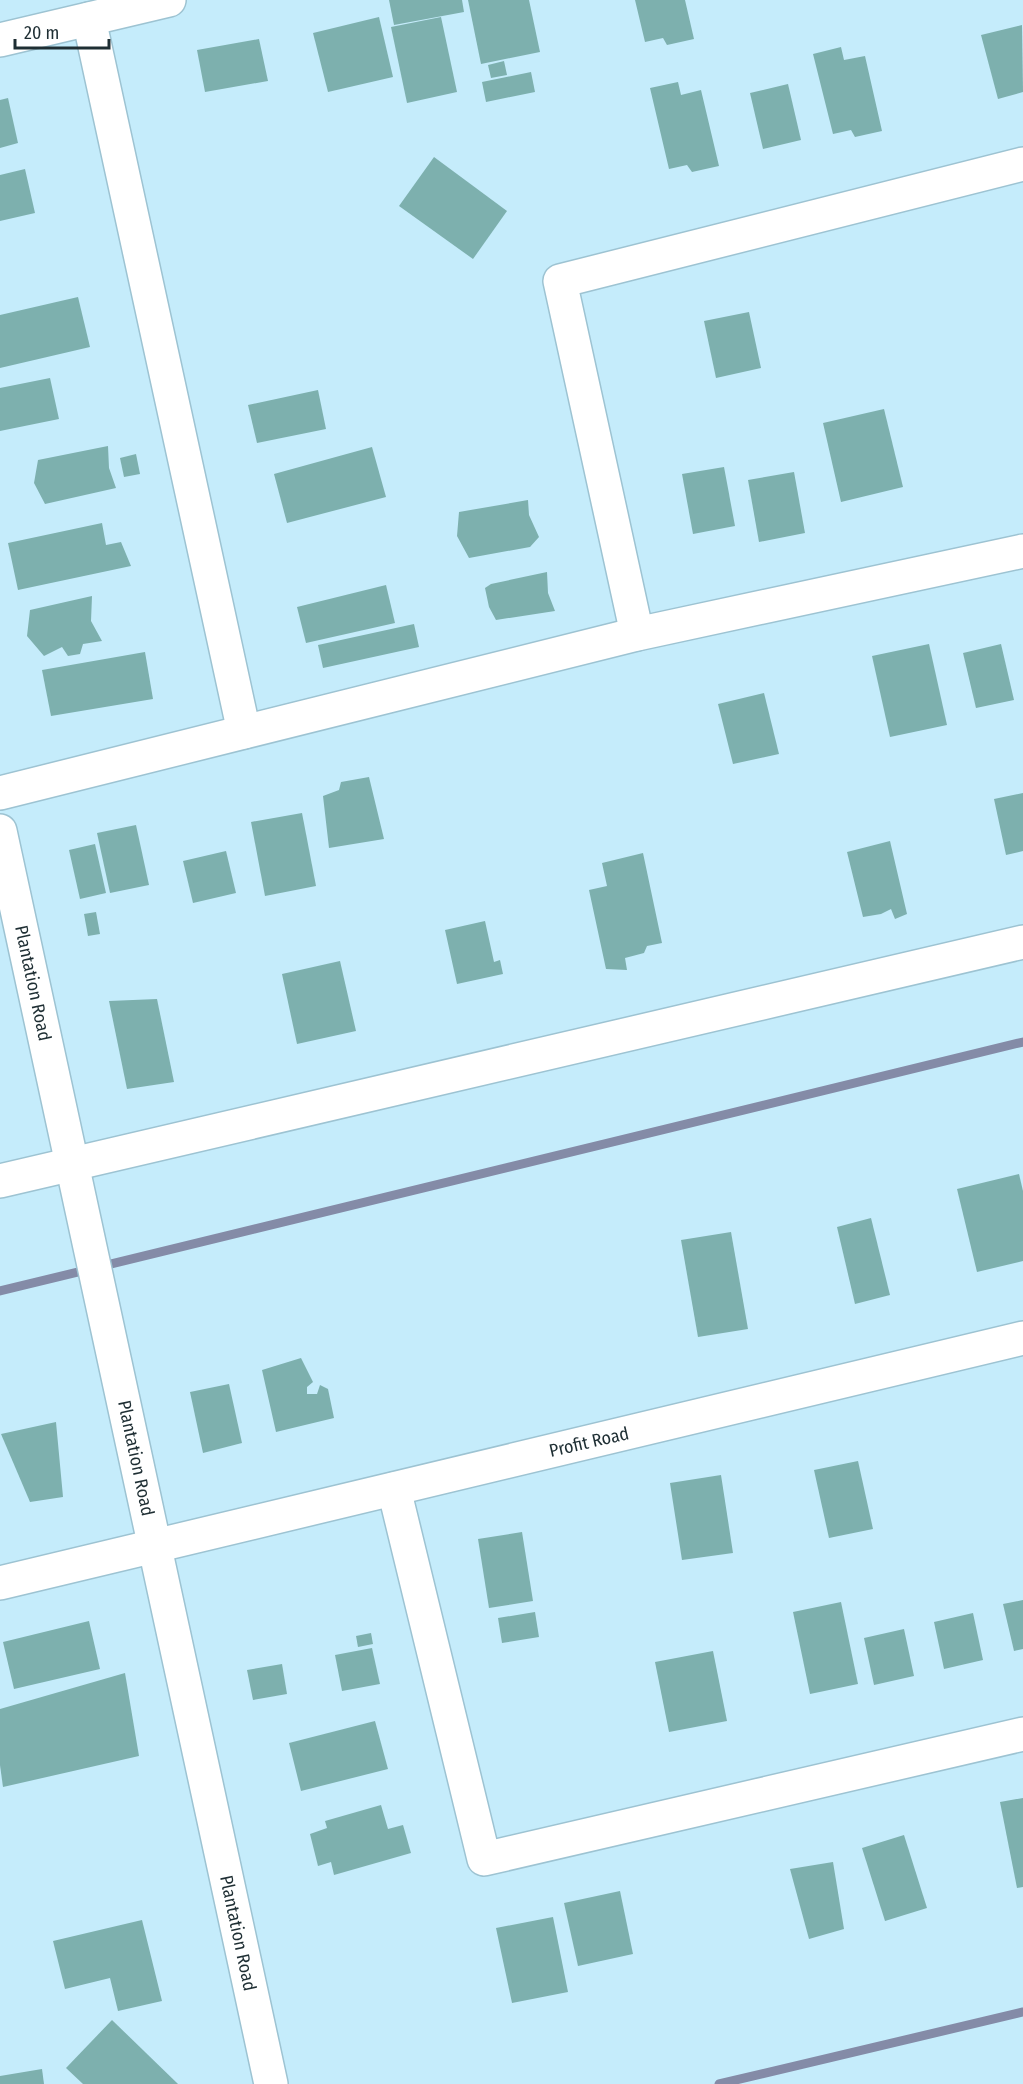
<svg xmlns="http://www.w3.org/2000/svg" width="1023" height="2084" viewBox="0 0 1023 2084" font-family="'Fira Sans Condensed',sans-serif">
<rect width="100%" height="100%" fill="#c5ecfb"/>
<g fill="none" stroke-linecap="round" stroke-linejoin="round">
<g stroke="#848ba7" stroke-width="9">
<polyline points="0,1291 1023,1042"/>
<polyline points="719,2084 1023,2012"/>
</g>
</g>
<g fill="#7db0ae">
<polygon points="389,0 462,0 464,12 394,25"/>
<polygon points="468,0 529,0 540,52 481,64"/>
<polygon points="635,0 685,0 694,39 667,45 663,38 645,42"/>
<polygon points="379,17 393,77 328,92 313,33"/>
<polygon points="441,17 457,92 407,103 391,27"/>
<polygon points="1022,25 1023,92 998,99 981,35"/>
<polygon points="259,39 268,81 205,92 197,50"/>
<polygon points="841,47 844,60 865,56 882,131 855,137 851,130 833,134 813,54"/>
<polygon points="504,61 507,75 491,78 488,65"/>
<polygon points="531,72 535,92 486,102 482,82"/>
<polygon points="678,82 681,95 701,90 719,166 692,172 687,165 669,169 650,88"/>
<polygon points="788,84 801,140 763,149 750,93"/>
<polygon points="8,98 18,143 0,148 0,100"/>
<polygon points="434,157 507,211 473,259 399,206"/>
<polygon points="25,169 35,213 0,221 0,175"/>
<polygon points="78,297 90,347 0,368 0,315"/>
<polygon points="749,312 761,368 716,378 704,321"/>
<polygon points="50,378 59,419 0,431 0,388"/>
<polygon points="318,390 326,429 257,443 248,405"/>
<polygon points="884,409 903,487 841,502 823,423"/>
<polygon points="108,446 109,468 116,488 45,504 34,483 38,460"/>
<polygon points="372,447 386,497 287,523 274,474"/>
<polygon points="136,454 140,474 124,477 120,458"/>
<polygon points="724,467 735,526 693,534 682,474"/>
<polygon points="794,472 805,533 759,542 748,480"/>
<polygon points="528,500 529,515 539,537 530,547 469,558 457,536 459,512"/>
<polygon points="102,523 106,545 121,542 131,566 18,590 8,543"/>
<polygon points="547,572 548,593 555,611 496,620 489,607 485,588 491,584"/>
<polygon points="386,585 395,623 306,643 297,607"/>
<polygon points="92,596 91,621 102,641 83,644 80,654 68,656 62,647 44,656 27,636 30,610"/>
<polygon points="414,624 419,647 323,668 318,645"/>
<polygon points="929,644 947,725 890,737 872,656"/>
<polygon points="1001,644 1014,700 976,708 963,653"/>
<polygon points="145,652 153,699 51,716 42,670"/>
<polygon points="764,693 779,754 733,764 718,704"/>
<polygon points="369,777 384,839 329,848 323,796 339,790 341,782"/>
<polygon points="1023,793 1023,851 1006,855 994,799"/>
<polygon points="302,813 316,886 265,896 251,822"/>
<polygon points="136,825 149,885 110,893 97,833"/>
<polygon points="890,841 907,914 895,919 891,909 881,914 863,917 847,852"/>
<polygon points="95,844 106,893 80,899 69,850"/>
<polygon points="226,851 236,893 193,903 183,861"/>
<polygon points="643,853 662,943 647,946 644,953 625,958 627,970 606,969 589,890 607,886 602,863"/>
<polygon points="96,912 100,934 88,936 84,914"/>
<polygon points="485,921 494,962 500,960 503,974 457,984 445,930"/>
<polygon points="340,961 356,1031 297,1044 282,974"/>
<polygon points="157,999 174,1082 127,1089 109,1001"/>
<polygon points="1019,1174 1023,1191 1023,1261 977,1272 957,1189"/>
<polygon points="871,1218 890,1295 855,1304 837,1227"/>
<polygon points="731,1232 748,1329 698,1337 681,1240"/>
<polygon points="301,1358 313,1382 307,1387 307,1394 317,1394 320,1385 328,1389 334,1418 276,1432 262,1370"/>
<polygon points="229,1384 242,1443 203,1453 190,1392"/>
<polygon points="56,1422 63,1497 30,1502 1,1434"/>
<polygon points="858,1461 873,1529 829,1538 814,1470"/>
<polygon points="721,1475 733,1553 682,1560 670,1483"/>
<polygon points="522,1532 533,1601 489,1608 478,1539"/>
<polygon points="1023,1600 1023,1649 1014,1651 1003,1604"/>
<polygon points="841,1602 858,1684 810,1694 793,1612"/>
<polygon points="535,1612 539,1637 502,1643 498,1618"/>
<polygon points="973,1613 983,1660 944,1669 934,1622"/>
<polygon points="89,1621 100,1669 14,1689 3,1642"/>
<polygon points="904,1629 914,1676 874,1685 864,1638"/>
<polygon points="371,1633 373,1644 358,1647 356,1636"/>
<polygon points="372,1648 380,1684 342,1691 335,1655"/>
<polygon points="713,1651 727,1721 669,1732 655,1662"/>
<polygon points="282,1664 287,1694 253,1700 247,1670"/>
<polygon points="125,1673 139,1756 3,1787 0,1765 0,1709"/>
<polygon points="375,1721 388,1769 301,1791 289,1743"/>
<polygon points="1023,1798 1023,1887 1017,1888 1000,1802"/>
<polygon points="381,1805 388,1829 403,1825 411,1853 334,1875 331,1862 318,1866 310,1834 327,1828 325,1821"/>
<polygon points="904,1835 927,1908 885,1921 862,1848"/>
<polygon points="833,1862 844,1929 809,1939 790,1869"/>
<polygon points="620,1891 633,1954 578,1966 564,1903"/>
<polygon points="553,1917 568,1992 512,2003 496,1928"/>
<polygon points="142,1920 162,2001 118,2011 110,1978 65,1989 53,1941"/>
<polygon points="112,2020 178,2084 83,2084 66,2068"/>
<polygon points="42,2069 44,2084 0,2084 0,2076"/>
</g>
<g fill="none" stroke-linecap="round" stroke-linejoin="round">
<g stroke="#9dc3d2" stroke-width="36">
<g id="minor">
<polyline points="89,19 244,732"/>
<polyline points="0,40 169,0"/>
<polyline points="637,634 560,281 1023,164"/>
<polyline points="0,793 637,634 1023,551"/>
<polyline points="0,831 271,2084"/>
<polyline points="0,1181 1023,942"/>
<polyline points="394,1489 484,1859 1023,1734"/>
<polyline points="0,1583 1023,1338"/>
</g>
</g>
<use href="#minor" stroke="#fff" stroke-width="33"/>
</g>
<g text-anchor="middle" stroke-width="5" stroke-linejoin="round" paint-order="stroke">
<g font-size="18" fill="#1e2e33" stroke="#fff">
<text transform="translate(33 983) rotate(78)" y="6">Plantation Road</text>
<text transform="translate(589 1442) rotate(-13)" y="6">Profit Road</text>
<text transform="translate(136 1458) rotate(78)" y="6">Plantation Road</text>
<text transform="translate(238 1933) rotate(78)" y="6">Plantation Road</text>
</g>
</g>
<path d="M15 39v9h94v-9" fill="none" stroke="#1e2e33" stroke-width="3"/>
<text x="24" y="39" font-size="18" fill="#1e2e33" stroke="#ffffff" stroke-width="4.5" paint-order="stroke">20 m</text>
</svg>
